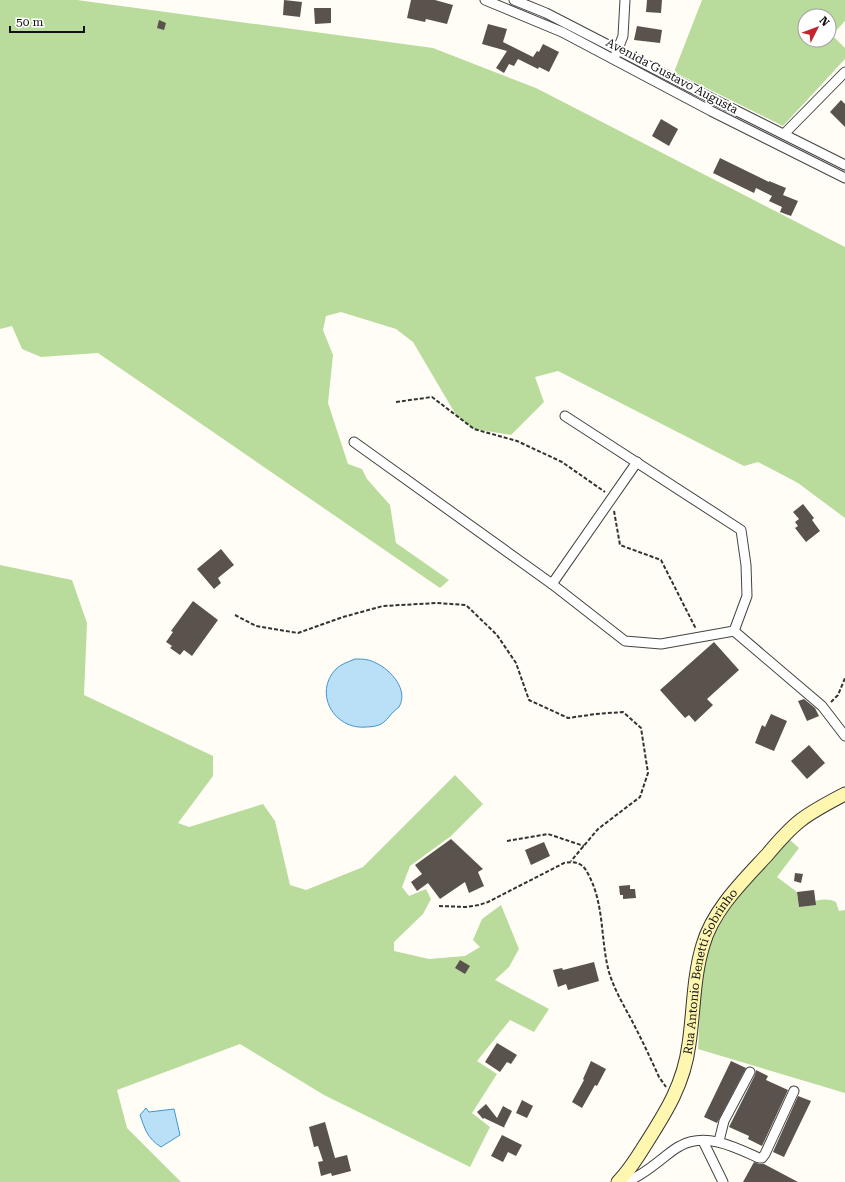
<svg xmlns="http://www.w3.org/2000/svg" width="845" height="1182" viewBox="0 0 845 1182" font-family="'Roboto Serif',serif">
<rect width="100%" height="100%" fill="#fffdf5"/>
<g fill="#b9dc9c" fill-rule="evenodd">
<polygon points="0,0 77,0 433,48 536,88 845,247 845,518 798,483 758,462 744,466 558,371 535,377 544,402 511,435 474,429 456,415 413,342 396,329 341,312 326,316 323,330 333,355 328,403 348,464 362,469 367,479 390,505 396,543 449,580 440,588 98,353 41,357 22,349 12,326 0,329"/>
<path d="M702,0H845V21L832,35L845,48V59L783,126L674,72ZM805,16H829V40H805Z"/>
<polygon points="0,565 72,580 87,623 84,695 213,756 213,776 178,823 189,827 263,804 275,821 290,885 306,890 363,867 455,775 483,804 451,836 410,866 402,887 409,896 426,889 431,899 423,914 394,942 394,951 429,959 465,956 480,947 473,940 482,919 501,905 519,949 509,967 495,980 549,1009 534,1032 510,1020 477,1061 497,1074 472,1113 490,1127 470,1167 324,1095 240,1044 117,1090 127,1128 181,1182 0,1182"/>
<path d="M790,840L799,848L777,877L797,892L799,907C811,902 823,896 836,902L839,911L845,910V1093L698,1049C699,1031 700,1014 700,997C701,989 700,980 702,973C710,919 755,878 790,840Z"/>
</g>
<g fill="#b9e0f7" stroke="#3f96cf">
<path d="M355,659C362,659 369,659 376,663C391,670 409,690 399,707C397,709 394,711 392,713C389,717 385,722 381,724C378,726 371,727 366,727C334,730 313,693 336,669C341,664 348,662 355,659Z"/>
<path d="M146,1108L149,1112L174,1109L180,1135L161,1147C147,1138 145,1129 140,1115Z"/>
</g>
<g fill="#5a524d">
<polygon points="284,0 302,2 300,17 283,15"/>
<polygon points="411,0 435,0 453,5 447,24 426,19 425,22 407,18"/>
<polygon points="647,0 662,0 661,13 646,12"/>
<polygon points="314,8 331,8 331,23 315,24"/>
<polygon points="159,20 166,23 164,30 157,28"/>
<polygon points="488,24 507,29 503,42 533,57 537,51 539,52 543,44 559,52 549,72 539,67 538,69 518,59 514,66 509,64 504,73 496,68 507,51 482,44"/>
<polygon points="637,26 662,30 660,43 634,40"/>
<polygon points="841,100 845,104 845,127 830,112"/>
<polygon points="661,119 678,129 669,146 652,136"/>
<polygon points="720,158 769,182 769,181 786,188 783,195 798,201 791,216 780,212 782,207 769,201 772,196 756,188 754,193 713,173"/>
<polygon points="803,504 814,518 812,520 820,531 806,542 795,528 798,526 795,522 799,519 793,512"/>
<polygon points="221,549 234,565 218,578 221,583 214,589 197,569"/>
<polygon points="193,601 218,620 192,656 184,650 180,655 170,648 172,646 166,642 173,632 171,631"/>
<polygon points="714,642 739,670 707,699 713,705 695,722 689,715 685,718 660,690"/>
<polygon points="804,699 815,708 819,716 807,721 798,701"/>
<polygon points="771,714 787,721 774,751 755,743 762,725 765,727"/>
<polygon points="809,745 825,763 807,779 791,761"/>
<polygon points="451,839 483,869 478,872 484,886 469,893 465,882 440,899 428,883 417,891 411,882 422,874 415,865"/>
<polygon points="544,842 550,856 531,865 525,850"/>
<polygon points="795,873 803,874 801,883 794,881"/>
<polygon points="630,885 630,889 635,889 636,898 623,899 623,895 620,895 619,886"/>
<polygon points="814,890 816,905 799,907 797,892"/>
<polygon points="460,960 470,966 465,974 455,968"/>
<polygon points="594,962 599,981 568,990 566,984 558,987 553,970 562,968 563,970"/>
<polygon points="497,1043 517,1055 511,1064 507,1062 500,1072 485,1062"/>
<polygon points="591,1061 606,1069 597,1086 595,1085 582,1108 572,1102 584,1080 583,1079"/>
<polygon points="731,1061 746,1068 717,1123 704,1117"/>
<polygon points="756,1070 768,1076 766,1080 788,1090 762,1146 748,1139 749,1136 729,1127 755,1075"/>
<polygon points="798,1096 811,1101 784,1157 773,1152"/>
<polygon points="522,1100 533,1106 527,1118 516,1113"/>
<polygon points="486,1104 497,1118 503,1106 512,1111 504,1127 505,1128 484,1118 483,1119 477,1112"/>
<polygon points="325,1122 335,1158 347,1155 351,1171 332,1176 331,1173 321,1176 318,1162 323,1161 318,1146 314,1147 309,1127"/>
<polygon points="502,1135 522,1145 516,1156 508,1152 503,1162 491,1156"/>
<polygon points="754,1162 759,1164 764,1164 798,1182 743,1182"/>
</g>
<g fill="none" stroke-linecap="round" stroke-linejoin="round">
<g stroke="#444" stroke-width="11">
<g id="street">
<polyline points="485,0 562,32 711,111 845,178"/>
<polyline points="514,0 546,13 711,98 845,165"/>
<polyline points="616,54 623,36 625,0"/>
<polyline points="784,134 845,72"/>
<polyline points="354,442 552,584 625,641 661,644 734,631 747,596 746,565 741,530 565,416"/>
<polyline points="552,584 637,462"/>
<polyline points="734,631 822,706 845,736"/>
<polyline points="703,1141 723,1182"/>
<polyline points="719,1141 724,1121 750,1072"/>
<path d="M626,1182C638,1177 648,1170 658,1162C665,1157 672,1150 680,1146C706,1132 735,1147 759,1158H762L765,1154L794,1091"/>
</g>
</g>
<g stroke="#333" stroke-width="15">
<g id="secondary">
<path id="s1" d="M618,1182C629,1171 637,1158 645,1145C666,1112 684,1084 689,1044C694,1011 693,978 703,945C713,910 743,881 767,855C777,843 788,830 801,820C814,810 830,802 845,794"/>
</g>
</g>
<g stroke="#333" stroke-width="2" stroke-dasharray="4 2" stroke-linecap="butt">
<polyline points="396,402 432,397 474,429 517,441 562,462 605,492"/>
<polyline points="614,511 620,545 661,560 696,629"/>
<polyline points="235,615 256,626 298,633 343,617 383,606 437,603 466,605 497,635 516,663 529,700 568,718 596,714 623,712 641,728 648,773 640,797 598,829 571,861"/>
<polyline points="831,702 838,695 845,678"/>
<polyline points="507,841 548,834 584,846"/>
<path d="M439,906L466,907L479,905L488,902L564,863C573,861 582,862 587,872C605,903 600,939 609,972C614,989 623,1004 631,1019C641,1038 650,1057 659,1077L666,1087"/>
</g>
<use href="#street" stroke="#fff" stroke-width="9"/>
<use href="#secondary" stroke="#fff6b0" stroke-width="13"/>
</g>
<g text-anchor="middle" stroke-width="4" stroke-linejoin="round" paint-order="stroke">
<g font-size="12" fill="#111" stroke="#fff">
<text transform="translate(672 76) rotate(28)" y="4">Avenida Gustavo Augusta</text>
<text dy="4" stroke="none"><textPath href="#s1" startOffset="234">Rua Antonio Benetti Sobrinho</textPath></text>
</g>
</g>
<g transform="translate(817 28) rotate(48)"><circle r="19" fill="#ffffff" stroke="#a0a0a0"/>
<path d="M0-3L7 15L0 10L-7 15Z" fill="#c4262e"/>
<text y="-6" font-size="11" font-weight="bold" text-anchor="middle" fill="#111111">N</text>
</g>
<path d="M10 26v6h74v-6" fill="none" stroke="#111111" stroke-width="2"/>
<text x="16" y="26" font-size="12" fill="#111111" stroke="#ffffff" stroke-width="3" paint-order="stroke">50 m</text>
</svg>
